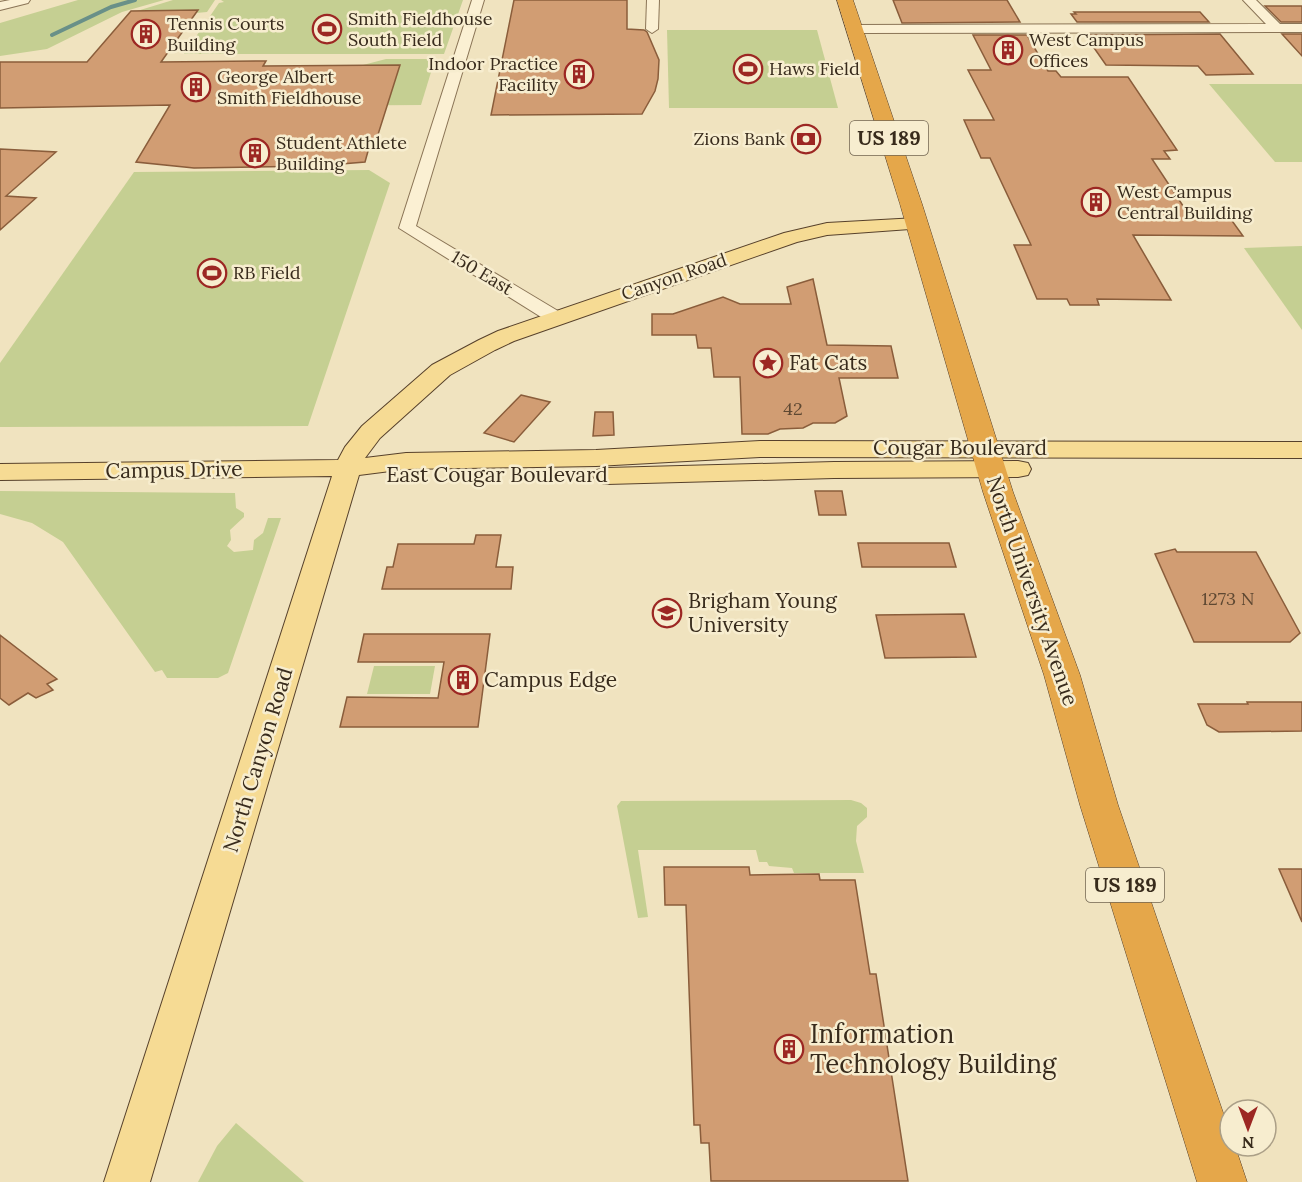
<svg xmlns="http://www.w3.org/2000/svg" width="1302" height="1182" viewBox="0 0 1302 1182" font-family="Lora,serif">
<rect width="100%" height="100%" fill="#f0e3bf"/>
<g fill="#c5cf92">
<polygon points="78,0 164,0 122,12 47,49 0,56 0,23"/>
<polygon points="173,0 215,0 207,12 196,13 197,10 137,11"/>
<polygon points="221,0 463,0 444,54 184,54 219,3 224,2"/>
<polygon points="667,30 817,30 838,108 669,108"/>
<polygon points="386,59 435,59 421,105 276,106 363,65"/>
<polygon points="1209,84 1302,84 1302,162 1275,162"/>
<polygon points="369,170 390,183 308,426 0,427 0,363 134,172"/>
<polygon points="1302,246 1302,330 1244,248"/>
<polygon points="0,491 235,493 236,508 244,513 244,517 230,530 231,540 227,546 234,552 253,550 254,540 263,533 268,518 281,518 228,673 218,678 167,678 162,670 155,672 63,542 32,523 0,514"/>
<polygon points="374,666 435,666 430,694 367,694"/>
<polygon points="851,800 861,803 867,808 867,817 857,826 856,841 864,873 794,873 792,868 769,866 767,862 759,862 756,850 638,850 648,917 638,918 617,806 621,801"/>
<polygon points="236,1123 304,1182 198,1182 217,1146"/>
</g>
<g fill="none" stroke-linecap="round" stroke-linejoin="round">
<polyline stroke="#699088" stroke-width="4" points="52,35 111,7 135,0"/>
</g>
<g fill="#d19d73" stroke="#8a5d3b" stroke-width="1.5">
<polygon points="514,0 627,0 627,29 644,30 647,32 659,60 658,79 655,91 642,114 491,115"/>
<polygon points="893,0 1007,0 1020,22 902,23"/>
<polygon points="1265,6 1302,6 1302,22 1281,22"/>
<polygon points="198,10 161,62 266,61 263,66 400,65 375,144 370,144 365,162 317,166 194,168 136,162 170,105 0,108 0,62 87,62 131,11"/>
<polygon points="1074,12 1200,12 1209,22 1077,22 1071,14 1076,14"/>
<polygon points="1220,34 1253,74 1206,75 1198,66 1106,65 1085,35"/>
<polygon points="1282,34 1302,34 1302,56"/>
<polygon points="973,35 1027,35 1048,71 1056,71 1061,77 1128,77 1177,150 1164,151 1170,159 1152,159 1191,218 1230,218 1243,236 1133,235 1171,300 1097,299 1099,305 1070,305 1067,299 1037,299 1014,245 1031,245 990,158 981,158 964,120 994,120 968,70 991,70"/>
<polygon points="0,149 56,152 6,196 36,198 0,230"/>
<polygon points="813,279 827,345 891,346 898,378 839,378 847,416 835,423 813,423 803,428 780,429 768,434 742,434 740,377 714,377 711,348 698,348 696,335 652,335 652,314 673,314 723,297 740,304 791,304 787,287"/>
<polygon points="521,395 550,402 514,442 484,433"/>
<polygon points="595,412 613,412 614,435 593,436"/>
<polygon points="815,491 842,491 846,515 819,515"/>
<polygon points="476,535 501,535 496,567 513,567 511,589 382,589 387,567 393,567 398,544 474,544"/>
<polygon points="858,543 949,543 956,567 862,567"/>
<polygon points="1175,549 1177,552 1256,552 1300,633 1290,642 1194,642 1155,554"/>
<polygon points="964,614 976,657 885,658 876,615"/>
<polygon points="364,634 490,634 478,727 340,727 347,697 438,698 444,662 358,662"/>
<polygon points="0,635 57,679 47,684 53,690 36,698 28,693 9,705 0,698"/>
<polygon points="1247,702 1302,702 1302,731 1219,732 1207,725 1198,704 1248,704"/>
<polygon points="664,867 749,867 750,875 819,874 820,880 855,880 870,974 876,974 908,1181 711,1181 709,1143 701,1143 700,1125 694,1125 686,905 665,905"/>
<polygon points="1279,869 1302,869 1302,922"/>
</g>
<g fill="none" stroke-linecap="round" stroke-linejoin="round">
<g stroke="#8a7456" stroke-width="2">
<g id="minor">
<polygon points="10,0 30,0 28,3 0,10 0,2"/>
<polygon points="472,0 484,0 416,226 563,314 565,318 563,322 549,322 399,228"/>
<polygon points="647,0 659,0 658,29 652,33 646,29"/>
<polygon points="1243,0 1256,0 1280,24 1302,24 1302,32 854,33 848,29 854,25 1266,24"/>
</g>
</g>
<g stroke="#57412b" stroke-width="2">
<g id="major">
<polygon points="917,218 924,220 927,224 924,228 827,235 797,242 514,341 495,350 450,375 380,438 365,458 406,453 596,450 760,441 1302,442 1302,458 760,457 596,466 406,469 359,475 150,1182 104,1182 332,476 0,480 0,464 338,460 345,447 362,426 432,365 479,340 498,331 784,233 827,223"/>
<polygon points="1018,461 1028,463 1031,469 1028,475 1018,477 834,478 607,484 597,482 593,476 597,470 607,468 834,462"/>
</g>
</g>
<g stroke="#57412b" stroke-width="1">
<polygon id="highway" points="837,0 853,0 922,204 1013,492 1080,675 1118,805 1230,1133 1230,1146 1235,1146 1247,1182 1197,1182 1080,805 1044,675 983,492 900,204"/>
</g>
<use href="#minor" fill="#fbf0d3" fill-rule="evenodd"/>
<use href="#major" fill="#f6db94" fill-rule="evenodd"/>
<use href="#highway" fill="#e5a74a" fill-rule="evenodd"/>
</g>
<defs>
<g id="stadium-ring" transform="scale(1.5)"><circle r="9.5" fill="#f7edcf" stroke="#9c2723" stroke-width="1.5"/><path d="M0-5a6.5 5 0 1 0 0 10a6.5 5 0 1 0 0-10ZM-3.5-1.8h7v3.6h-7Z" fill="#9c2723"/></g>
<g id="building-ring" transform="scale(1.5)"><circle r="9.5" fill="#f7edcf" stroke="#9c2723" stroke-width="1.5"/><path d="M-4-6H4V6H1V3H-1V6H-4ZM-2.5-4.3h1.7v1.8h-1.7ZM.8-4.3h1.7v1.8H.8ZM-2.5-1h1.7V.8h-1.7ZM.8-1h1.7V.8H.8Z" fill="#9c2723"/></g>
<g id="bank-ring" transform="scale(1.5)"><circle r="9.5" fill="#f7edcf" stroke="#9c2723" stroke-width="1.5"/><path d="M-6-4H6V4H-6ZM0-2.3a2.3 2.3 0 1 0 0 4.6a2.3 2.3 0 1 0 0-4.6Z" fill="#9c2723"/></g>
<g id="sight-ring" transform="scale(1.5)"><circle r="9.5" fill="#f7edcf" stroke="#9c2723" stroke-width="1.5"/><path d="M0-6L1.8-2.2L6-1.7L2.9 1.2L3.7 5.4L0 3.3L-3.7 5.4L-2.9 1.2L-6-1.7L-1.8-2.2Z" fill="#9c2723"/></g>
<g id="university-ring" transform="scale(1.5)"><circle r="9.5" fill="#f7edcf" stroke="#9c2723" stroke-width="1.5"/><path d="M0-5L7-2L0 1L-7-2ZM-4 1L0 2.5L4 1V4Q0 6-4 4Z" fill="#9c2723"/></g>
</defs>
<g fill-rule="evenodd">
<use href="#stadium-ring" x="327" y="29"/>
<use href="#building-ring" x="146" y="34"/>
<use href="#building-ring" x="1008" y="50"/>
<use href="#stadium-ring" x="748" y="69"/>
<use href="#building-ring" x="579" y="74"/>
<use href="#building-ring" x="196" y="87"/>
<use href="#bank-ring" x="806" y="139"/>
<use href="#building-ring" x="255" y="153"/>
<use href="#building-ring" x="1096" y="202"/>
<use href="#stadium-ring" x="212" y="273"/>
<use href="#sight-ring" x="768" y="363"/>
<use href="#university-ring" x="667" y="613"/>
<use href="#building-ring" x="463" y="680"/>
<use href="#building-ring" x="789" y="1049"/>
</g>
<g text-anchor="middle" stroke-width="5" stroke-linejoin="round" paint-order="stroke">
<g font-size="18" fill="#382b1c" stroke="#f7edcf" text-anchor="start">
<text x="348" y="25">Smith Fieldhouse<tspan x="348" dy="21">South Field</tspan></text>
<text x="167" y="30">Tennis Courts<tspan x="167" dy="21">Building</tspan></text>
<text x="1029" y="46">West Campus<tspan x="1029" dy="21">Offices</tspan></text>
<text x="558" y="70" text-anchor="end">Indoor Practice<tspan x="558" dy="21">Facility</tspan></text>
<text x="769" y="75">Haws Field</text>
<text x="217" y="83">George Albert<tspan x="217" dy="21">Smith Fieldhouse</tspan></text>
<text x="785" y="145" text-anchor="end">Zions Bank</text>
<text x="276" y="149">Student Athlete<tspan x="276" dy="21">Building</tspan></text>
<text x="1117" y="198">West Campus<tspan x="1117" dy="21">Central Building</tspan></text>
<text x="233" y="279">RB Field</text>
</g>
<g font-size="18" fill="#382b1c" stroke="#f7edcf">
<text transform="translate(482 273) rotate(31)" y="6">150 East</text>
<text transform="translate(674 277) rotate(-19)" y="6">Canyon Road</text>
</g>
<g font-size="18" fill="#5e4832">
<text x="793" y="415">42</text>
<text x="1228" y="605">1273 N</text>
</g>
<g fill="#f7edcf" stroke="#716552" stroke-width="1.5">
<rect x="850" y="121" width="78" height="34" rx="4.5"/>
<rect x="1086" y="868" width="78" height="34" rx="4.5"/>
</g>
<g font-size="20" font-weight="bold" fill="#382b1c">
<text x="889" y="145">US 189</text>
<text x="1125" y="892">US 189</text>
</g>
<g font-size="21" fill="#382b1c" stroke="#f7edcf" text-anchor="start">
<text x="789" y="370">Fat Cats</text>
<text x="688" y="608">Brigham Young<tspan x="688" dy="24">University</tspan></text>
<text x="484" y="687">Campus Edge</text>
</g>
<g font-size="21" fill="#382b1c" stroke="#f7edcf">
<text x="960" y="455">Cougar Boulevard</text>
<text transform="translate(174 470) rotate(-1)" y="7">Campus Drive</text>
<text x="497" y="482">East Cougar Boulevard</text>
<text transform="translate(1032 591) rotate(71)" y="7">North University Avenue</text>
<text transform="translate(258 760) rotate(-73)" y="7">North Canyon Road</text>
</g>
<g font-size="26" fill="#382b1c" stroke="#f7edcf" text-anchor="start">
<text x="810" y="1043">Information<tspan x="810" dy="30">Technology Building</tspan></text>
</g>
</g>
<g transform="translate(1248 1128) rotate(180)"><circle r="28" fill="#f7edcf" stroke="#ab9f87" stroke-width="1.5"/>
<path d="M0-4.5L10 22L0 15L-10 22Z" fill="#9c2723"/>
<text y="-9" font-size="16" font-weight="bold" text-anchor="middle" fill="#382b1c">N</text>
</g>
</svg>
